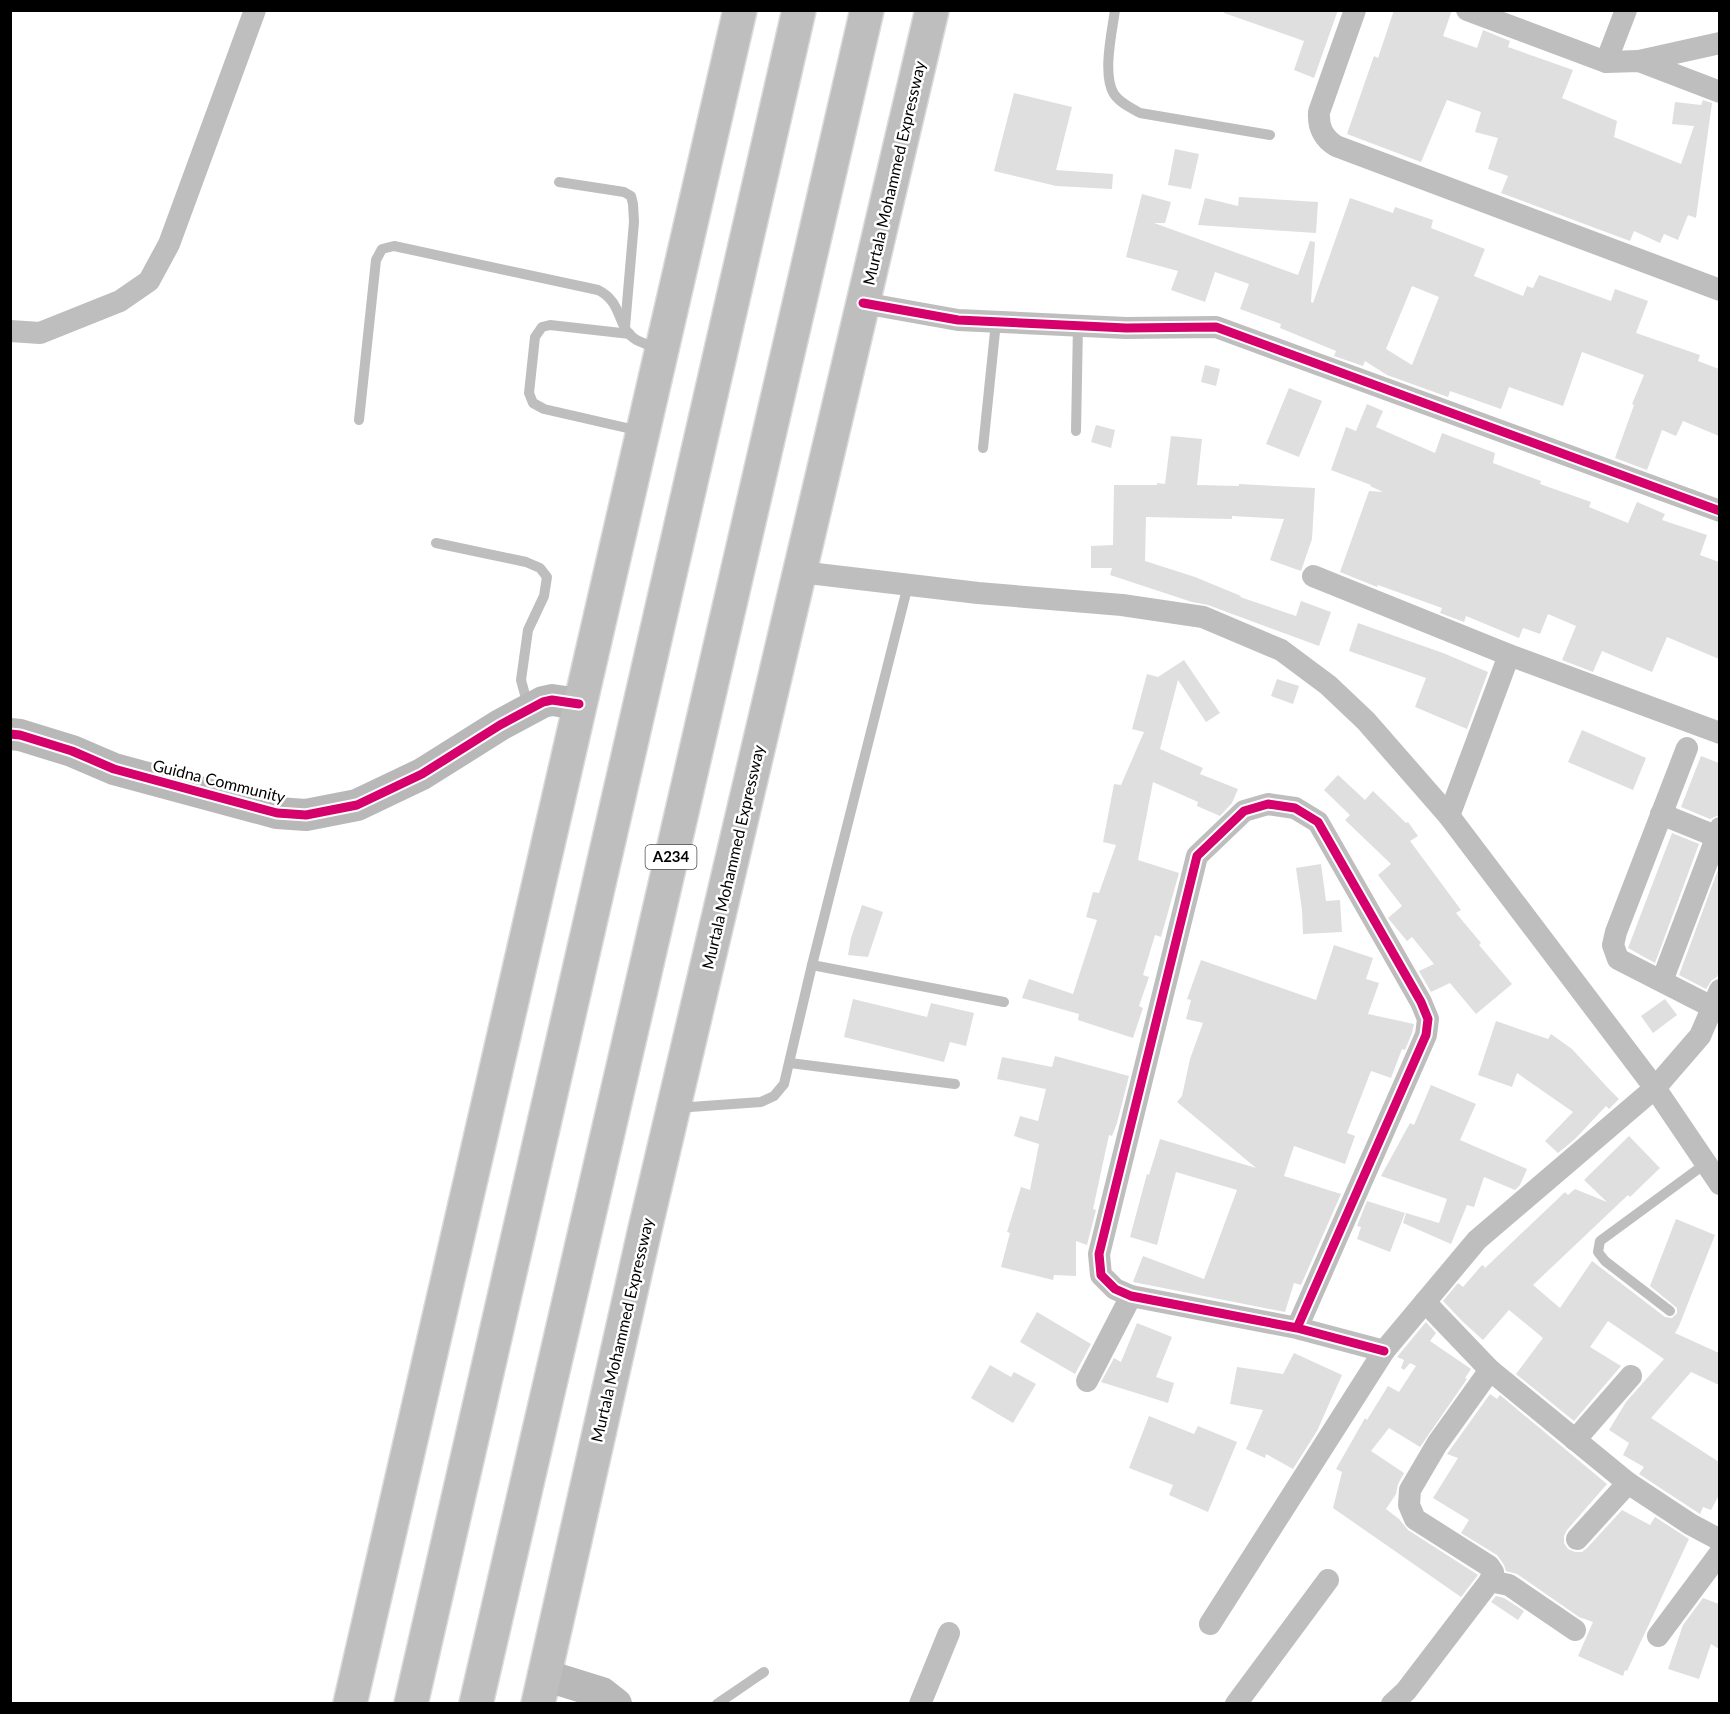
<svg xmlns="http://www.w3.org/2000/svg" width="1730" height="1714" viewBox="0 0 1730 1714" font-family="Lato,sans-serif">
<rect width="100%" height="100%" fill="#fff"/>
<g fill="#dfdfdf" fill-rule="evenodd">
<polygon points="1224,10 1338,10 1314,78 1294,70 1304,41 1224,13"/>
<polygon points="1394,10 1452,10 1443,36 1477,48 1483,30 1510,41 1508,47 1573,70 1562,98 1617,121 1614,137 1681,164 1694,126 1672,124 1675,102 1701,105 1703,100 1712,103 1696,218 1688,215 1678,240 1664,234 1660,243 1634,231 1630,241 1501,193 1508,176 1488,169 1498,138 1475,132 1481,112 1447,100 1421,162 1347,134 1374,56 1378,58"/>
<polygon points="1014,93 1072,107 1056,170 1113,174 1112,189 1056,186 994,171"/>
<polygon points="1175,149 1199,154 1191,189 1168,185"/>
<path d="M1142,194L1171,202L1165,223H1154L1298,275L1310,241L1315,242L1311,302L1313,303L1350,198L1393,213L1395,207L1433,220L1431,228L1485,249L1474,276L1523,296L1527,286L1533,288L1539,275L1611,301L1615,289L1648,301L1636,333L1700,355L1698,361L1719,369V436L1683,421L1676,436L1662,430L1647,470L1615,458L1634,405L1632,404L1644,375L1582,352L1563,406L1509,387L1501,409L1450,391L1448,397L1387,375L1365,361L1363,366L1334,356L1336,351L1280,328L1281,324L1240,309L1249,284L1215,272L1205,302L1171,290L1178,271L1126,257ZM1412,286L1439,297L1412,365L1386,349Z"/>
<polygon points="1239,197 1318,202 1316,233 1198,225 1205,198 1238,206"/>
<polygon points="1205,365 1220,369 1216,386 1201,382"/>
<polygon points="1289,388 1322,401 1299,457 1266,444"/>
<polygon points="1367,404 1383,411 1376,427 1435,453 1442,433 1495,453 1493,463 1541,481 1540,484 1591,502 1589,507 1628,523 1637,502 1665,514 1662,520 1707,535 1700,555 1719,562 1719,659 1667,637 1652,672 1602,651 1593,672 1562,660 1576,626 1548,614 1540,634 1523,628 1519,638 1466,616 1464,622 1440,613 1442,608 1378,585 1377,587 1340,572 1369,491 1383,492 1370,486 1371,485 1331,470 1346,427 1356,431"/>
<polygon points="1096,425 1115,430 1111,448 1091,442"/>
<polygon points="1171,436 1202,439 1197,485 1239,486 1239,484 1315,488 1312,539 1301,571 1270,560 1284,519 1232,516 1232,519 1146,517 1145,561 1195,577 1241,596 1240,597 1296,616 1301,601 1331,612 1319,646 1208,605 1192,602 1110,575 1112,568 1091,568 1091,546 1113,545 1114,485 1157,485 1157,483 1165,484"/>
<polygon points="1358,623 1443,653 1488,672 1467,729 1415,707 1426,678 1349,651"/>
<polygon points="1184,660 1220,713 1206,722 1178,680 1160,749 1203,768 1200,774 1238,789 1232,803 1220,816 1197,806 1198,802 1153,782 1138,860 1179,873 1161,937 1155,935 1143,975 1149,977 1139,1006 1143,1008 1133,1038 1078,1020 1079,1014 1022,998 1029,979 1073,994 1097,920 1086,917 1093,892 1099,893 1116,845 1103,842 1114,784 1121,785 1144,732 1132,729 1147,674 1158,677"/>
<polygon points="1277,679 1299,686 1293,704 1271,696"/>
<polygon points="1582,730 1646,758 1633,790 1568,762"/>
<polygon points="1701,756 1719,763 1719,815 1710,819 1681,807"/>
<polygon points="1338,775 1365,800 1373,791 1406,823 1408,822 1418,836 1410,841 1461,910 1456,913 1481,943 1479,945 1512,984 1476,1014 1450,983 1431,992 1419,971 1434,964 1412,937 1407,941 1388,918 1402,906 1378,875 1391,864 1345,820 1350,815 1324,790"/>
<polygon points="1672,833 1699,844 1655,963 1628,948"/>
<polygon points="1321,864 1326,901 1340,900 1342,932 1303,934 1302,910 1296,868"/>
<polygon points="1719,867 1719,971 1717,977 1712,980 1706,989 1679,975"/>
<polygon points="862,905 883,912 868,957 848,955 851,938"/>
<polygon points="1334,945 1373,958 1366,979 1379,983 1368,1014 1414,1024 1412,1033 1405,1050 1402,1049 1391,1078 1371,1071 1347,1133 1355,1136 1345,1164 1294,1146 1284,1176 1341,1194 1301,1285 1294,1283 1285,1312 1133,1282 1143,1256 1204,1279 1237,1190 1176,1172 1157,1245 1130,1237 1147,1174 1149,1175 1160,1139 1256,1168 1177,1102 1182,1096 1190,1059 1203,1023 1186,1019 1191,1000 1187,999 1201,960 1316,1000"/>
<polygon points="853,999 927,1017 931,1003 974,1013 966,1046 950,1042 944,1062 844,1037"/>
<polygon points="1665,999 1677,1015 1653,1033 1641,1016"/>
<polygon points="1496,1021 1548,1039 1551,1034 1572,1049 1608,1088 1619,1099 1609,1109 1606,1106 1575,1139 1558,1153 1545,1141 1573,1112 1517,1073 1512,1087 1478,1075"/>
<polygon points="1055,1056 1129,1076 1117,1123 1112,1136 1109,1135 1093,1209 1096,1210 1087,1245 1076,1241 1076,1276 1054,1275 1053,1280 1001,1267 1010,1233 1007,1232 1021,1187 1030,1190 1039,1144 1014,1136 1020,1116 1038,1121 1046,1089 997,1079 1002,1057 1052,1067"/>
<polygon points="1431,1085 1476,1104 1460,1140 1527,1169 1520,1185 1515,1190 1484,1177 1474,1207 1467,1205 1451,1244 1403,1223 1406,1213 1439,1223 1447,1199 1381,1176 1410,1123 1414,1125"/>
<polygon points="1629,1136 1660,1168 1630,1197 1628,1195 1533,1285 1560,1308 1592,1261 1665,1317 1672,1318 1677,1313 1677,1308 1650,1286 1676,1219 1715,1235 1679,1326 1675,1333 1719,1353 1719,1385 1691,1372 1651,1418 1719,1462 1719,1495 1711,1510 1703,1507 1700,1514 1639,1474 1644,1467 1623,1455 1629,1443 1609,1430 1626,1402 1664,1359 1608,1321 1590,1347 1621,1366 1574,1421 1516,1374 1543,1338 1509,1310 1483,1340 1463,1322 1443,1301 1458,1283 1463,1287 1482,1265 1485,1267 1484,1269 1565,1192 1568,1195 1575,1189 1607,1202 1584,1180"/>
<polygon points="1367,1201 1405,1213 1390,1252 1357,1239 1361,1227 1357,1226"/>
<polygon points="1037,1312 1091,1344 1075,1374 1020,1342"/>
<polygon points="1426,1322 1436,1333 1430,1341 1471,1369 1465,1378 1467,1379 1420,1447 1389,1428 1371,1451 1404,1473 1398,1484 1396,1494 1386,1509 1399,1519 1408,1530 1478,1575 1461,1597 1333,1508 1342,1472 1336,1469 1365,1418 1367,1420 1388,1386 1399,1392 1416,1366 1410,1363 1404,1370 1401,1368 1404,1360 1397,1357"/>
<polygon points="1137,1323 1172,1337 1156,1377 1174,1383 1168,1403 1101,1382 1114,1358 1121,1362"/>
<polygon points="1294,1353 1342,1375 1317,1431 1293,1469 1266,1454 1265,1458 1246,1449 1263,1410 1230,1404 1237,1367 1283,1374"/>
<polygon points="990,1365 1011,1377 1014,1372 1036,1384 1013,1423 971,1398"/>
<polygon points="1490,1394 1497,1399 1500,1395 1607,1484 1567,1530 1564,1536 1564,1543 1568,1549 1575,1552 1582,1552 1587,1548 1622,1510 1650,1525 1655,1517 1689,1539 1627,1671 1625,1670 1623,1676 1578,1656 1593,1622 1579,1617 1517,1574 1506,1571 1504,1565 1497,1555 1461,1533 1469,1520 1433,1498 1458,1458 1447,1454"/>
<polygon points="1149,1416 1194,1434 1198,1426 1237,1442 1208,1512 1169,1495 1173,1485 1129,1468"/>
<polygon points="1496,1596 1504,1598 1524,1611 1518,1620 1491,1602"/>
<polygon points="1703,1598 1719,1604 1719,1649 1711,1644 1699,1679 1668,1669 1683,1625"/>
</g>
<g fill="none" stroke-linecap="round" stroke-linejoin="round">
<g stroke="#dbdbdb" stroke-width="36">
<g id="highway">
<polyline points="350,1704 740,10"/>
<polyline points="411,1704 799,10"/>
<polyline points="476,1704 867,10"/>
<polyline points="538,1704 645,1229 932,10"/>
</g>
</g>
<g stroke="#bebebe" stroke-width="10">
<path d="M1115,10C1112,32 1102,75 1114,94C1120,103 1131,108 1140,113L1270,135"/>
<polyline points="559,182 624,192 631,196 633,204 634,222 625,327"/>
<polyline points="630,334 550,325 542,327 535,337 529,393 533,403 544,409 640,431"/>
<path d="M359,420L376,260L382,249L394,246L598,290C623,302 617,328 635,339C641,343 650,345 657,348"/>
<polyline points="1076,431 1078,325"/>
<polyline points="983,448 996,322"/>
<polyline points="436,543 526,562 540,568 547,577 544,596 528,630 521,680 528,706"/>
<polyline points="812,965 1004,1002"/>
<polyline points="790,1063 955,1084"/>
<polyline points="676,1108 761,1102 774,1096 784,1084 812,965 908,585"/>
<polyline points="1670,1311 1605,1261 1598,1252 1600,1241 1705,1164"/>
<polyline points="717,1704 764,1672"/>
</g>
<g stroke="#bebebe" stroke-width="22">
<path d="M1355,10L1319,112C1318,127 1323,138 1336,146L1720,290"/>
<polyline points="1467,10 1606,62 1639,61 1720,92"/>
<polyline points="1639,61 1720,43"/>
<polyline points="1606,62 1626,10"/>
<polyline points="863,303 958,320 1126,328 1216,327 1720,511"/>
<polyline points="10,331 40,333 120,301 149,281 169,244 255,10"/>
<polyline points="800,572 978,593 1122,605 1203,617 1281,650 1328,685 1366,721 1449,816 1655,1088 1720,1184"/>
<polyline points="1313,576 1509,655 1720,733"/>
<polyline points="1687,748 1616,932 1613,945 1618,959 1712,1007"/>
<polyline points="1661,814 1720,838"/>
<polyline points="1449,816 1509,655"/>
<polyline points="1662,981 1720,828"/>
<polyline points="1425,1302 1490,1370 1628,1483 1690,1524 1720,1540"/>
<polyline points="1297,1328 1426,1035 1428,1019 1421,1002 1318,822 1295,808 1268,804 1244,811 1197,856 1099,1254 1101,1275 1115,1289 1131,1296 1297,1328 1384,1351"/>
<polyline points="1087,1381 1131,1296"/>
<polyline points="1575,1440 1631,1376"/>
<polyline points="1577,1539 1628,1483"/>
<polyline points="1490,1581 1509,1585 1575,1630"/>
<polyline points="1210,1624 1384,1351 1477,1240 1655,1088 1700,1036 1720,990"/>
<polyline points="1658,1636 1720,1553"/>
<polyline points="920,1704 949,1633"/>
<polyline points="1236,1704 1328,1580"/>
<polyline points="1392,1704 1406,1691 1490,1581 1493,1572 1489,1566 1415,1519 1409,1505 1410,1490 1437,1444 1490,1370"/>
</g>
<g stroke="#b8b8b8" stroke-width="32">
<polyline points="10,734 20,735 72,751 114,769 277,813 306,815 357,805 422,774 500,725 543,702 552,700 579,704"/>
<polyline points="544,1675 602,1693 616,1704"/>
</g>
<use href="#highway" stroke="#bebebe" stroke-width="33"/>
<g stroke="#fff" stroke-width="13">
<g id="cycleway">
<polyline points="863,303 958,320 1126,328 1216,327 1720,511"/>
<polyline points="10,734 20,735 72,751 114,769 277,813 306,815 357,805 422,774 500,725 543,702 552,700 579,704"/>
<polyline points="1297,1328 1426,1035 1428,1019 1421,1002 1318,822 1295,808 1268,804 1244,811 1197,856 1099,1254 1101,1275 1115,1289 1131,1296 1297,1328 1384,1351"/>
</g>
</g>
<use href="#cycleway" stroke="#d6006c" stroke-width="9"/>
</g>
<g text-anchor="middle" stroke-width="5" stroke-linejoin="round" paint-order="stroke">
<rect fill="#fff" stroke="#4c4c4c" stroke-width="1.5" x="645.5" y="845" width="51" height="24" rx="4.5"/>
<g font-size="15" font-weight="bold" fill="#000">
<text x="671" y="862">A234</text>
</g>
<g font-size="16" fill="#000" stroke="#fff">
<text transform="translate(894 173) rotate(-77)" y="6">Murtala Mohammed Expressway</text>
<text transform="translate(219 781) rotate(14)" y="6">Guidna Community</text>
<text transform="translate(733 857) rotate(-77)" y="6">Murtala Mohammed Expressway</text>
<text transform="translate(622 1330) rotate(-77)" y="6">Murtala Mohammed Expressway</text>
</g>
</g>
<rect width="1730" height="1714" fill="none" stroke="#000000" stroke-width="24"/>
</svg>
